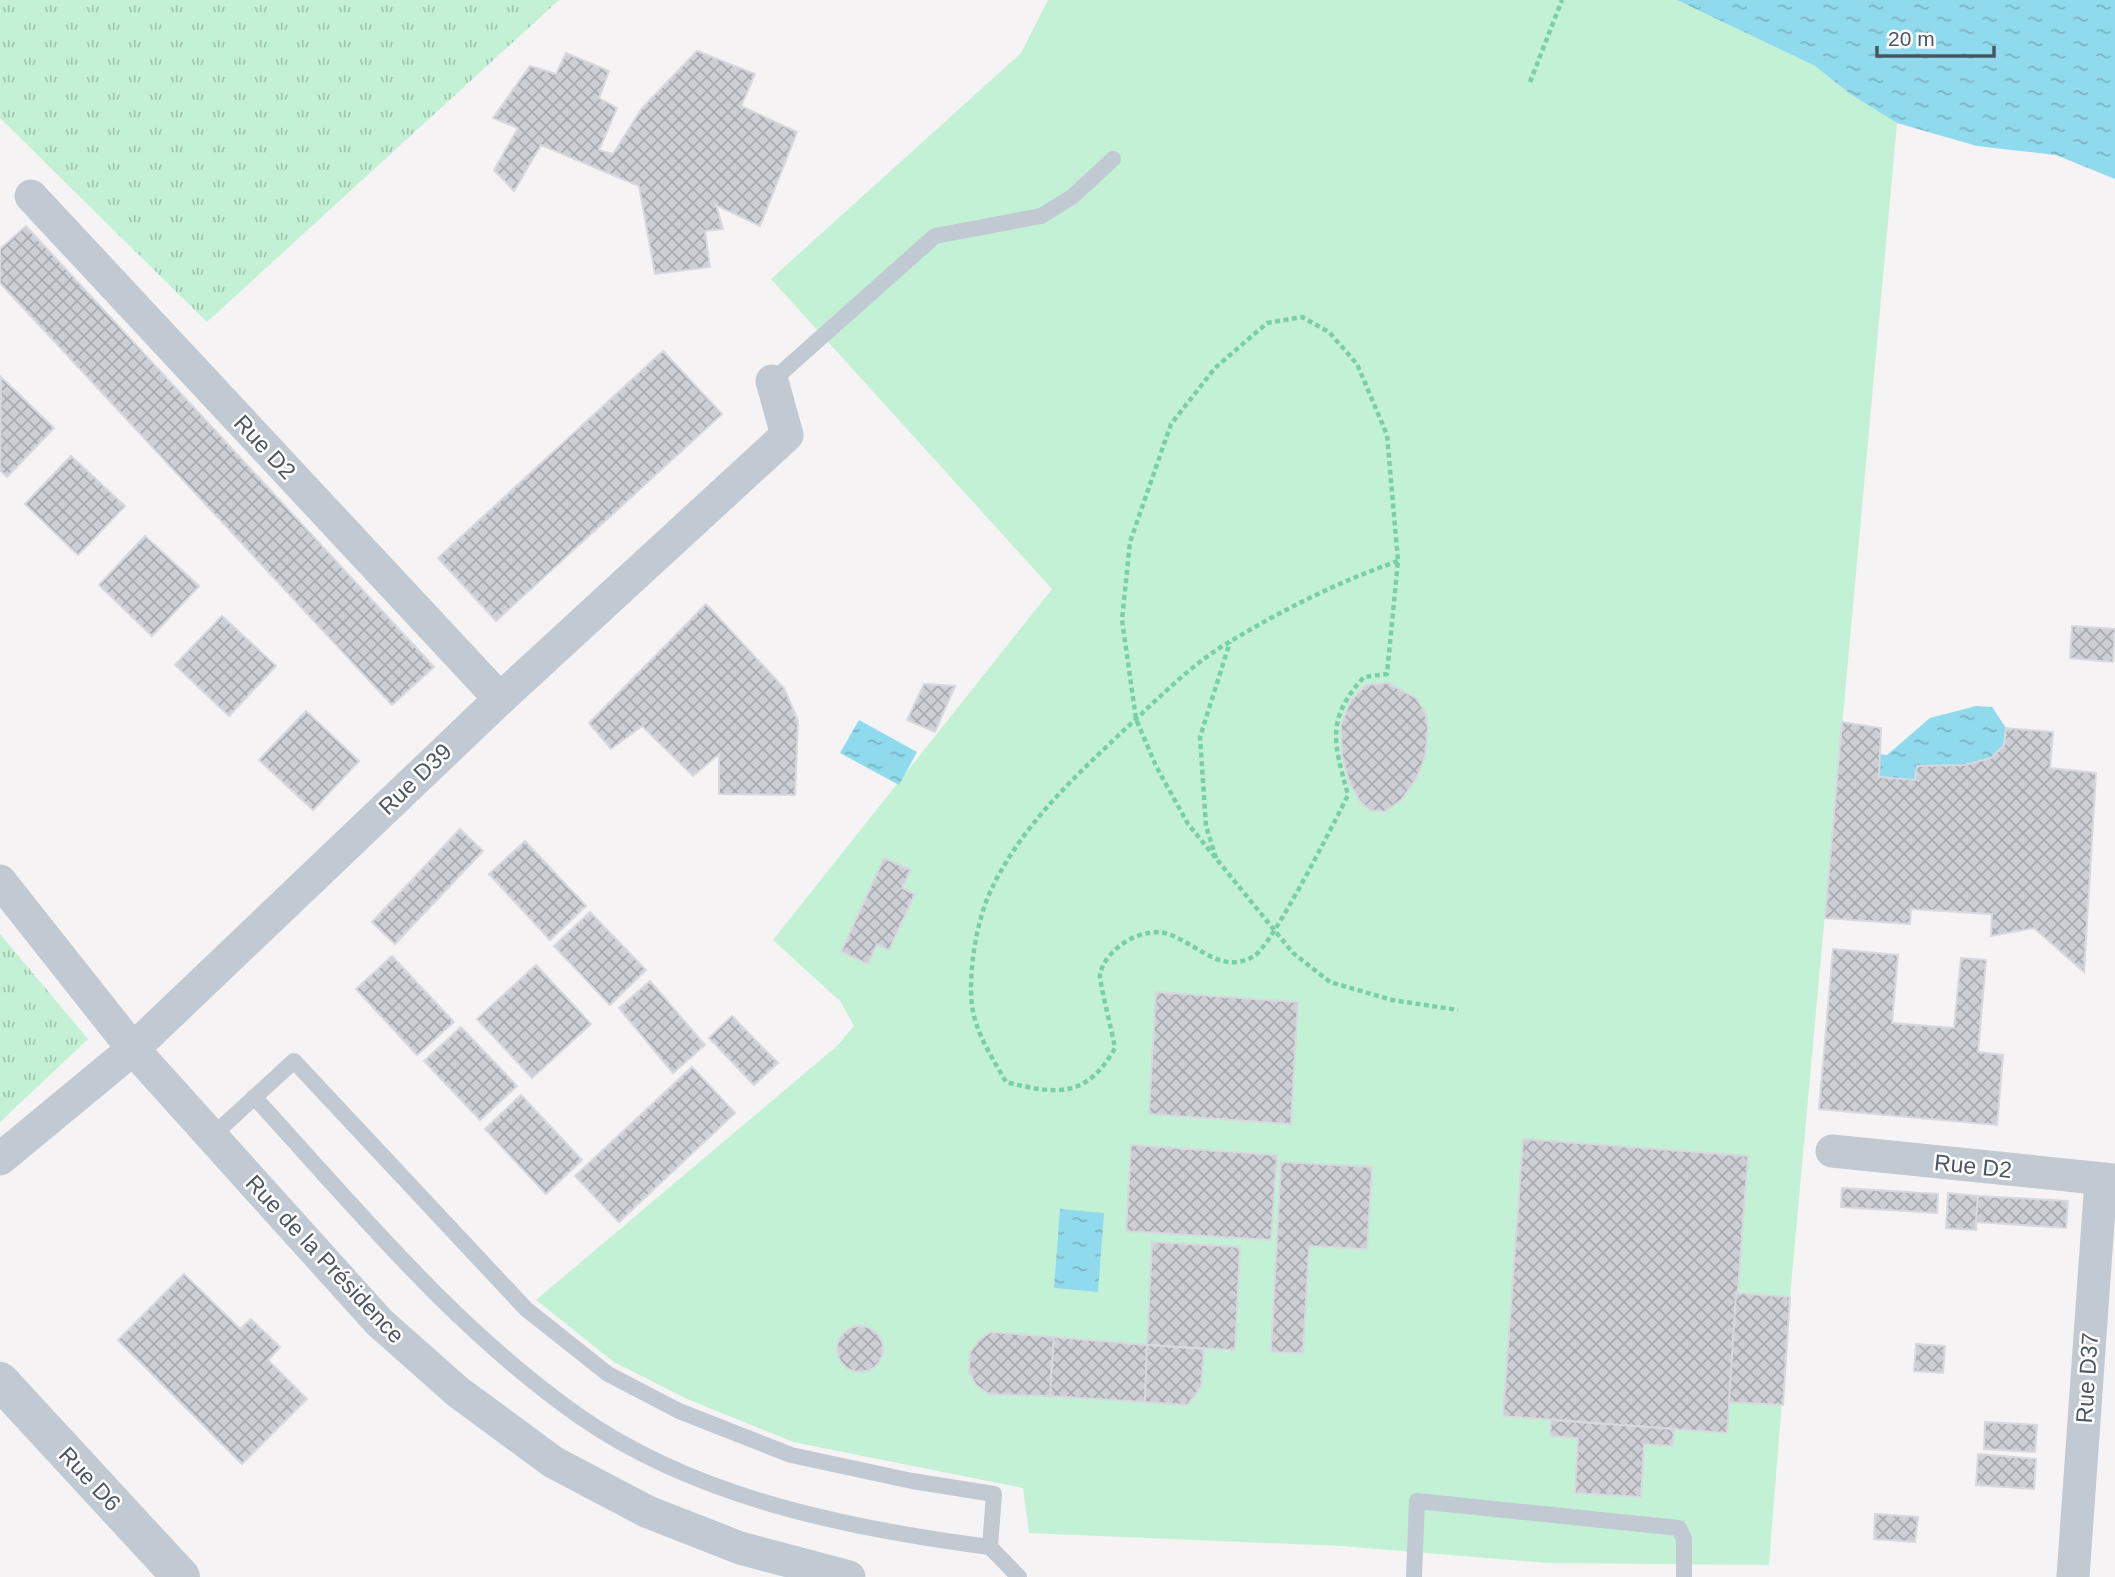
<svg xmlns="http://www.w3.org/2000/svg" width="2115" height="1577" viewBox="0 0 2115 1577" font-family="Arial,sans-serif">
<defs>
<pattern id="grass-tufts" width="24" height="20" patternUnits="userSpaceOnUse" patternTransform="scale(1.75)"><rect width="24" height="20" fill="#c3f1d5"/><path d="M3 7l-1-3M5 7V3M7 7l1-3M15 17l-1-3M17 17v-4M19 17l1-3" fill="none" stroke="#a0c6b0"/></pattern>
<pattern id="water-ripples" width="26" height="14" patternUnits="userSpaceOnUse" patternTransform="scale(1.75)"><rect width="26" height="14" fill="#90daee"/><path d="M2 4q2-2 4 0t4 0M15 11q2-2 4 0t4 0" fill="none" stroke="#78b4c4"/></pattern>
<pattern id="building-cross-hatch" width="8" height="8" patternUnits="userSpaceOnUse" patternTransform="scale(1.75)"><rect width="8" height="8" fill="#cdcfd5"/><path d="M0 0l8 8M0 8l8-8" fill="none" stroke="#a8abb0"/></pattern>
</defs>
<rect width="100%" height="100%" fill="#f5f3f3"/>
<g fill="url(#grass-tufts)">
<polygon points="0,0 559,0 207,322 0,118"/>
<polygon points="0,934 88,1039 0,1122"/>
</g>
<polygon fill="#c3f1d5" points="1048,0 1677,0 1815,66 1850,94 1897,123 1790,1297 1769,1565 1547,1563 1341,1546 1029,1533 1023,1488 793,1442 685,1398 614,1362 536,1300 837,1046 854,1026 841,1002 773,940 1052,589 771,279 1021,53"/>
<g fill="url(#water-ripples)">
<polygon points="1677,0 2115,0 2115,179 2056,155 1977,146 1897,123 1850,94 1815,66"/>
<path d="M1976,706L1992,707L2006,728C2005,733 2005,740 2004,745C1992,772 1941,765 1917,766L1915,780L1879,777V754L1887,755L1930,718Z"/>
<polygon points="859,720 917,752 899,785 840,753"/>
<polygon points="1060,1209 1104,1213 1098,1292 1054,1288"/>
</g>
<g fill="url(#building-cross-hatch)" stroke="#d7d9de" stroke-width="2">
<polygon points="697,51 755,74 741,106 797,132 760,226 716,205 723,229 705,231 710,267 655,274 639,186 541,145 514,191 494,170 518,128 493,118 530,66 556,74 566,53 609,71 599,98 617,108 599,150 613,154 642,108"/>
<polygon points="26,226 434,667 392,705 0,283 0,249"/>
<polygon points="663,351 722,414 496,621 438,558"/>
<polygon points="1,377 54,428 7,477 0,470"/>
<polygon points="71,456 125,506 78,555 25,504"/>
<polygon points="145,536 199,586 152,636 99,585"/>
<polygon points="706,604 784,688 798,721 795,795 719,794 719,754 693,776 642,726 611,749 589,723"/>
<polygon points="222,616 276,666 229,716 175,665"/>
<polygon points="2072,626 2115,629 2113,662 2070,658"/>
<polygon points="1388,683 1416,698 1425,712 1428,728 1425,757 1416,779 1401,800 1384,812 1370,810 1360,801 1350,784 1342,755 1341,725 1351,700 1366,685"/>
<polygon points="924,684 955,686 935,732 907,720"/>
<polygon points="306,711 359,761 313,810 259,760"/>
<polygon points="1842,722 1881,728 1879,777 1915,780 1917,766 1965,765 1991,758 2004,745 2006,728 2053,732 2050,768 2096,773 2084,972 2034,928 1991,936 1992,914 1911,909 1910,924 1825,918"/>
<polygon points="460,829 483,851 395,944 372,922"/>
<polygon points="525,841 586,906 550,940 489,874"/>
<polygon points="884,858 911,870 902,888 915,894 889,950 877,944 868,964 841,952"/>
<polygon points="590,912 646,970 610,1005 554,946"/>
<polygon points="1833,949 1898,955 1892,1023 1954,1028 1961,958 1986,960 1978,1052 2003,1055 1997,1125 1819,1109"/>
<polygon points="392,956 454,1022 417,1055 356,989"/>
<polygon points="536,965 591,1024 532,1078 477,1019"/>
<polygon points="650,981 705,1045 673,1073 619,1008"/>
<polygon points="1156,992 1298,1002 1291,1124 1149,1114"/>
<polygon points="732,1016 778,1063 754,1085 709,1038"/>
<polygon points="461,1027 517,1086 480,1120 424,1061"/>
<polygon points="692,1067 735,1113 619,1222 575,1176"/>
<polygon points="521,1095 582,1160 546,1194 485,1129"/>
<polygon points="1523,1139 1748,1156 1727,1433 1503,1416"/>
<polygon points="1131,1145 1277,1155 1271,1240 1126,1231"/>
<polygon points="1281,1162 1372,1167 1367,1249 1309,1246 1303,1353 1271,1352"/>
<polygon points="1842,1188 1938,1194 1937,1213 1841,1207"/>
<polygon points="1948,1193 1978,1196 1976,1230 1946,1228"/>
<polygon points="1978,1196 2068,1201 2066,1228 1976,1222"/>
<polygon points="1152,1242 1240,1247 1235,1350 1147,1345"/>
<polygon points="184,1274 240,1329 251,1319 280,1347 268,1360 307,1399 242,1464 118,1340"/>
<polygon points="1736,1293 1790,1297 1783,1405 1729,1402"/>
<circle cx="860" cy="1349" r="23"/>
<polygon points="991,1332 1054,1337 1050,1396 989,1394 976,1385 969,1372 970,1353 980,1339"/>
<polygon points="1054,1337 1147,1345 1145,1402 1050,1396"/>
<polygon points="1916,1344 1945,1346 1943,1373 1914,1371"/>
<polygon points="1147,1345 1204,1349 1201,1387 1187,1405 1145,1402"/>
<polygon points="1551,1420 1674,1429 1673,1446 1644,1444 1641,1497 1575,1493 1578,1438 1550,1436"/>
<polygon points="1985,1422 2037,1425 2035,1452 1984,1449"/>
<polygon points="1978,1454 2036,1459 2034,1489 1976,1485"/>
<polygon points="1875,1514 1918,1517 1915,1542 1874,1539"/>
</g>
<g fill="none" stroke-linecap="round" stroke-linejoin="round">
<g stroke="#7ad0a6" stroke-width="4.5" stroke-dasharray="5 3.5" stroke-linecap="butt">
<polyline points="1530,82 1562,0"/>
<path d="M1398,561C1340,581 1284,609 1231,641C1196,661 1166,691 1137,718C1084,768 1026,819 993,886C977,917 968,970 972,1005C975,1032 993,1059 1006,1082C1057,1095 1087,1098 1115,1048C1113,1036 1099,980 1100,975C1105,947 1146,924 1171,935C1199,946 1223,975 1254,956C1272,946 1335,821 1348,795C1334,743 1325,720 1364,677L1387,674L1398,561L1387,435L1357,364L1329,332L1302,317L1267,323L1215,368L1171,424L1130,542L1122,620L1136,719L1156,766L1188,824L1293,953L1330,982L1392,1000L1458,1010"/>
<polyline points="1216,858 1206,826 1200,737 1230,642"/>
</g>
<g stroke="#c1cad2" stroke-width="16">
<polyline points="772,381 935,236 1041,216 1072,197 1113,159"/>
<path d="M254,1097C357,1209 454,1328 579,1416C696,1498 850,1529 990,1547"/>
<polyline points="212,1136 294,1061 526,1309 608,1374 679,1411 791,1455 912,1481 994,1494 990,1547 1019,1577"/>
<polyline points="1414,1577 1417,1501 1679,1528 1684,1539 1684,1577"/>
</g>
<g stroke="#c1cad2" stroke-width="33">
<polyline points="31,196 500,699"/>
<polyline points="0,881 133,1049 379,1322 458,1392 553,1462 648,1512 740,1548 849,1577"/>
<polyline points="1832,1151 2115,1180"/>
<polyline points="0,1159 133,1049 500,699 787,435 772,381"/>
<polyline points="2073,1577 2101,1180"/>
</g>
<polyline stroke="#c1cad2" stroke-width="38" points="0,1381 181,1577"/>
</g>
<g text-anchor="middle" stroke-width="5" stroke-linejoin="round" paint-order="stroke">
<g font-size="23" fill="#4a5661" stroke="#fff">
<text transform="translate(265 447) rotate(47)" y="8">Rue D2</text>
<text transform="translate(415 779) rotate(-44)" y="8">Rue D39</text>
<text transform="translate(1973 1166) rotate(6)" y="8">Rue D2</text>
<text transform="translate(325 1259) rotate(47)" y="8">Rue de la Présidence</text>
<text transform="translate(2087 1378) rotate(-86)" y="8">Rue D37</text>
<text transform="translate(90 1479) rotate(47)" y="8">Rue D6</text>
</g>
</g>
<path d="M1877 46v10h117v-10" fill="none" stroke="#4a5661" stroke-width="3.5"/>
<text x="1888" y="46" font-size="21" fill="#4a5661" stroke="#ffffff" stroke-width="5" paint-order="stroke">20 m</text>
</svg>
